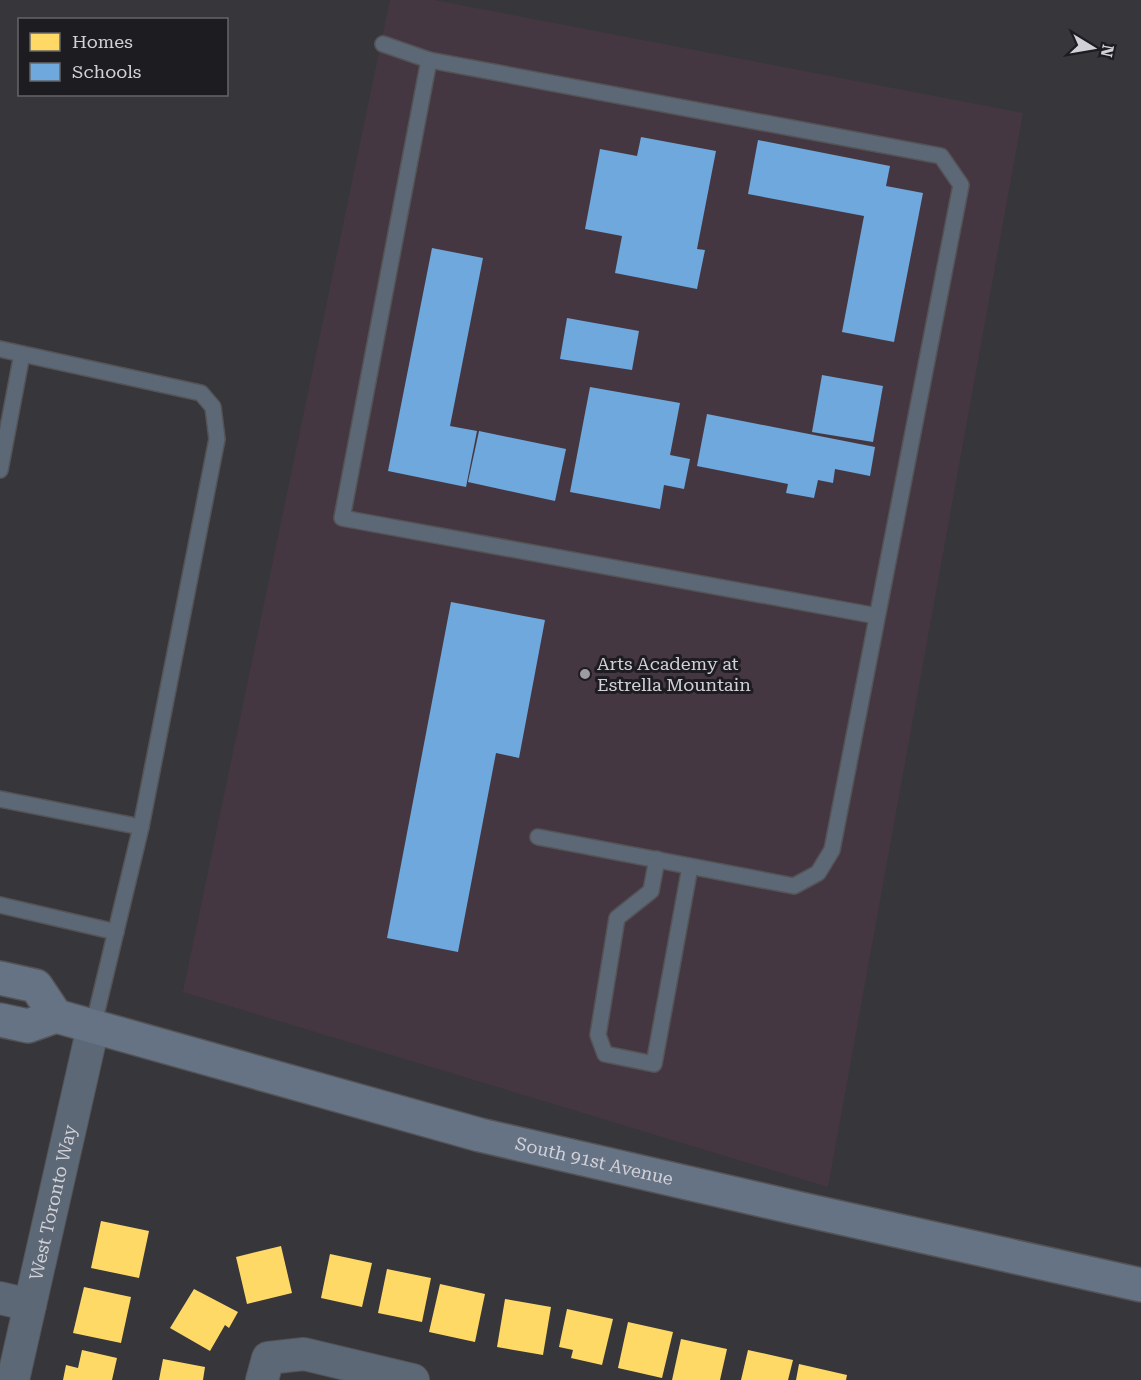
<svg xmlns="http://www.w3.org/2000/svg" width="1141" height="1380" viewBox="0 0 1141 1380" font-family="'Roboto Serif',serif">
<rect width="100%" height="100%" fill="#37363b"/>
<polygon fill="#453742" points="390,0 434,0 1023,113 828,1187 183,992"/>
<g fill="#ffd966">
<polygon points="101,1221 149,1231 139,1278 91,1268"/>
<polygon points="281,1246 292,1293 247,1304 236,1257"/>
<polygon points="330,1254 372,1263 362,1307 321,1298"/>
<polygon points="387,1269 431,1278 422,1322 378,1313"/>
<polygon points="440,1284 485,1294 475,1342 429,1332"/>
<polygon points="84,1287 131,1297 121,1343 73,1333"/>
<polygon points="194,1289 238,1312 229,1328 225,1325 210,1351 170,1328"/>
<polygon points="505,1299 551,1307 543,1355 497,1347"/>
<polygon points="567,1309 613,1319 602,1365 571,1358 573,1350 559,1347"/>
<polygon points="628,1322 673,1332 662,1378 618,1368"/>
<polygon points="681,1339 727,1349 720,1380 672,1380"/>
<polygon points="82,1350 117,1358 112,1380 63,1380 66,1365 78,1368"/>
<polygon points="748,1350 793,1360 788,1380 741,1380"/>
<polygon points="163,1359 205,1367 203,1380 159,1380"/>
<polygon points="799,1364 847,1375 846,1380 796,1380"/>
</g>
<g fill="#6fa8dc">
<polygon points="641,137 716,151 697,249 705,250 697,289 615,273 622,236 585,229 600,149 637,156"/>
<polygon points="758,140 890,166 886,186 923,193 894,342 842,332 864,216 748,194"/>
<polygon points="432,248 483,258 450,426 477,431 466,487 388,471"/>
<polygon points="567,318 639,331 632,370 560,359"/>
<polygon points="822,375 883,386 873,442 812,432"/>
<polygon points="590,387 680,403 670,455 690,459 684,489 664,485 660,509 570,492"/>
<polygon points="707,414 875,447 870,476 835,469 833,483 818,480 814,498 786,493 788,484 697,466"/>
<polygon points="479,431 566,449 555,501 468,482"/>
<polygon points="451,602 545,620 519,758 496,753 458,952 387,938"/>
</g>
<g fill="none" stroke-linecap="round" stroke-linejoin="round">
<g stroke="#545356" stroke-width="18">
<g id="service">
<polyline points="383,44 429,60 941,156 961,185 832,850 818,873 794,886 538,837"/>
<polyline points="429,60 342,518 877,616"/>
<polyline points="0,349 201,393 213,407 217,439 141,827 93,1027"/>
<polyline points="0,470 22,354"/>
<polyline points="0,799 141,827"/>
<polyline points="657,859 651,891 617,918 598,1035 605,1054 654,1064 690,867"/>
<polyline points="0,905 116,932"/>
</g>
</g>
<g stroke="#545356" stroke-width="34">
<g id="minor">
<polyline points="0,1298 30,1305"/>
<path id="s1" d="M13,1380L93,1027"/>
<polyline points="262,1380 268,1358 304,1354 413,1380"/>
</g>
</g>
<g stroke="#545356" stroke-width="36">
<g id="secondary">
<polyline points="0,978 36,986 56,1016"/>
<path id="s2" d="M0,1020L28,1026L56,1016L480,1135L801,1209L1141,1285"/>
</g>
</g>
<use href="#service" stroke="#5c6876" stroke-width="15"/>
<use href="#minor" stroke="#5c6876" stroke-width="32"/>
<use href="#secondary" stroke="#657384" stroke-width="33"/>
</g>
<circle fill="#9c9ba1" stroke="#1d1c20" stroke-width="2" cx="585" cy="674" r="6"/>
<g text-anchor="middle" stroke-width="6" stroke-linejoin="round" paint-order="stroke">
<g font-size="18" fill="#d3d1d8" stroke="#1d1c20" text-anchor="start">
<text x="597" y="670">Arts Academy at<tspan x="597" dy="21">Estrella Mountain</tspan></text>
</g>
<g font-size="18" fill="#d3d1d8" stroke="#1d1c20">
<text dy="6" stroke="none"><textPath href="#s2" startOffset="616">South 91st Avenue</textPath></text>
<text dy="6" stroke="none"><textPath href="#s1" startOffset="182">West Toronto Way</textPath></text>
</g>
</g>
<rect x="18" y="18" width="210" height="78" fill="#1d1c20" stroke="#66646a" stroke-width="1.5"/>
<rect x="30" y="33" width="30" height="18" fill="#ffd966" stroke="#66646a" stroke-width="1.5"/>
<text x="72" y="48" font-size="18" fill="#d3d1d8">Homes</text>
<rect x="30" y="63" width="30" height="18" fill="#6fa8dc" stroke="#66646a" stroke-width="1.5"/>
<text x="72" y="78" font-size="18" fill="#d3d1d8">Schools</text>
<g transform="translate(1093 48) rotate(101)" stroke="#1d1c20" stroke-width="4.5" paint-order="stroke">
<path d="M0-4.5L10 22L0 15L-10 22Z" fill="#d3d1d8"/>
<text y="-9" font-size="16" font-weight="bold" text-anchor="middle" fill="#d3d1d8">N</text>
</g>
</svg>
